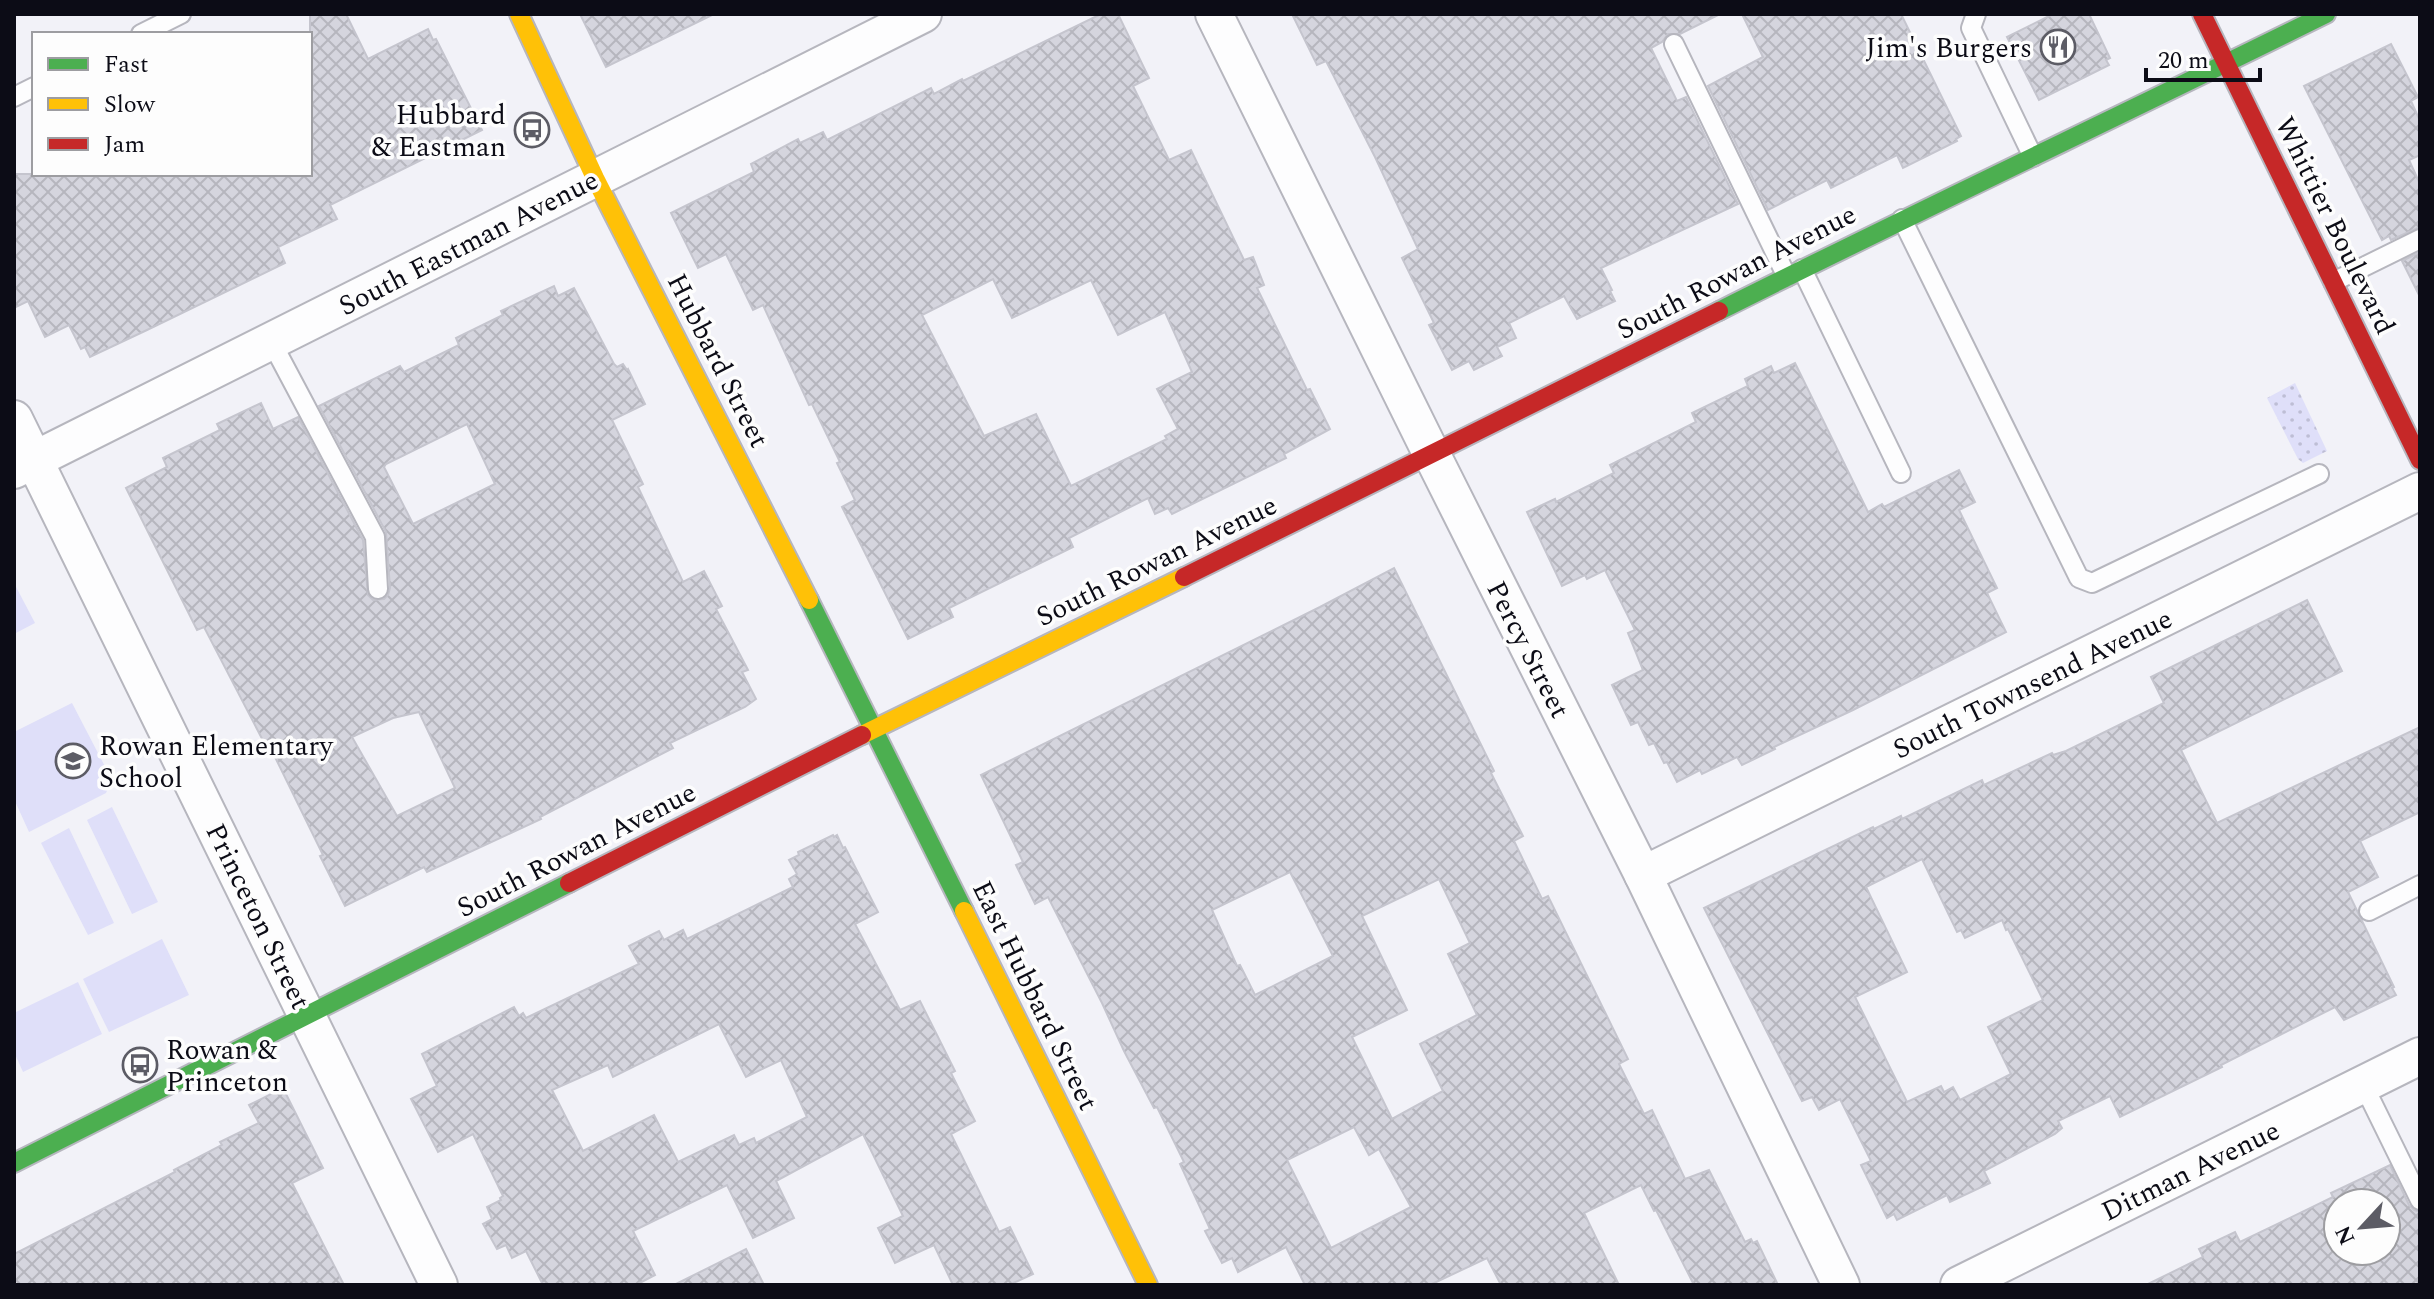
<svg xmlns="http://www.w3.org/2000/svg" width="2434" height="1299" viewBox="0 0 2434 1299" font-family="Spectral,serif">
<defs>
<pattern id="grass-dots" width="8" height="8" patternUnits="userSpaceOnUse" patternTransform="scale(2)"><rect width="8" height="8" fill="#dfdff9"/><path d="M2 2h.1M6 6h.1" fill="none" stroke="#bebed5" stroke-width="1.8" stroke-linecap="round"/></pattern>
<pattern id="building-cross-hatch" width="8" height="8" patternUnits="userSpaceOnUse" patternTransform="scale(2)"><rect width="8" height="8" fill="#d5d5de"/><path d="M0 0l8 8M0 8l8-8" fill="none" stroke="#b6b6be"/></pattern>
</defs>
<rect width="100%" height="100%" fill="#f2f2f8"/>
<polygon fill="url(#grass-dots)" points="2295,383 2327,451 2303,463 2298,459 2267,398"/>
<g fill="#dfdff9">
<polygon points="14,583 35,623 14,634"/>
<polygon points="72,703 112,780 106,793 29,832 14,799 14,732"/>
<polygon points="112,807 158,902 132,914 87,820"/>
<polygon points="69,828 114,923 88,935 41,843"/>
<polygon points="162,939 189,995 109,1032 83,979"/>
<polygon points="78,982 102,1034 23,1072 14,1052 14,1013"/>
</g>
<g fill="url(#building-cross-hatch)" stroke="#c5c5ce" stroke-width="2" fill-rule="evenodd">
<polygon points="310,14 346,14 368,59 428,29 433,40 436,39 482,130 330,205 337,219 278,247 285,263 147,330 90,357 85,347 81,349 69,325 45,337 28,301 14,308 14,174 310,174"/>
<polygon points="580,14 714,14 606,67"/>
<path d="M1101,14H1118L1149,78L1133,86L1169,160L1191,150L1244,260L1253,257L1264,285L1257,288L1307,390L1310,389L1330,429L1284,454L1286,458L1172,514L1168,508L1155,514L1148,498L1069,538L1073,547L949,608L953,617L908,639L842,507L855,500L837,463L840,462L812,404L809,405L763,305L753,310L726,254L698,268L671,213L754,172L751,164L798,139L800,143L823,132L827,140L931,88L934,94L962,79L963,81ZM993,279L1012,318L1091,280L1118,335L1165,312L1192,372L1157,389L1178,429L1165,436L1167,439L1071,486L1036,414L984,436L922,315Z"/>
<polygon points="1292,14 1720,14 1680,34 1668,34 1662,42 1651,48 1677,101 1686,97 1738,204 1601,268 1612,290 1610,291 1615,301 1577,319 1564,296 1509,323 1516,338 1497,347 1502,356 1474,370 1469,361 1452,370 1429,325 1434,323 1402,258 1418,249 1375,157 1326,61 1317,65"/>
<polygon points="1742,14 1901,14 1961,136 1956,139 1957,141 1903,168 1897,155 1831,188 1827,180 1768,210 1708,86 1763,57"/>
<polygon points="2053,14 2089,14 2110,58 2106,60 2109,65 2039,100 2007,37"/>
<polygon points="2391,44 2418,97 2411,101 2420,121 2420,155 2409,160 2420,184 2420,227 2391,240 2389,236 2382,240 2304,86"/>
<polygon points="2420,252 2420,297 2402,261"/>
<path d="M554,286L558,296L574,288L614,364L617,367L623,364L627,370L628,369L645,404L612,420L643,484L638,487L683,582L704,571L722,606L716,609L748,670L742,672L756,699L745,707L670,743L673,748L540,817L541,819L427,872L424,867L345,906L320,856L323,855L274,755L271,756L204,627L197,630L126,488L167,467L163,458L220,430L217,424L261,403L273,429L298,417L363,540L368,595L373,600L384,599L388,595L390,588L386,532L319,406L400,366L404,372L459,345L456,338L503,315L501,311ZM467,424L495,484L413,524L384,467L386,464ZM419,712L455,788L397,816L352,737L393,718Z"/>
<polygon points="1795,363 1868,512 1882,504 1884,507 1959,470 1975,502 1959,510 1997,588 1987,593 2006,632 1853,710 1774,747 1775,749 1742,765 1737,757 1702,774 1700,770 1677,782 1667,762 1664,763 1654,743 1649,745 1638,722 1631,725 1612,685 1643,670 1628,633 1635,630 1605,570 1587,579 1585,575 1562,586 1527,512 1555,499 1556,502 1614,473 1610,465 1696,422 1692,413 1748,386 1745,379 1771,366 1774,373"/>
<path d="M1394,568L1494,771L1491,773L1523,836L1514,841L1542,899L1548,896L1628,1059L1619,1064L1644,1114L1652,1110L1685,1179L1709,1170L1745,1242L1751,1239L1753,1243L1757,1241L1778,1285H1694L1656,1210L1654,1211L1641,1185L1584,1213L1619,1285H1501L1487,1258L1430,1285H1305L1286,1247L1238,1272L1232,1258L1222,1263L1205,1231L1210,1229L1180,1164L1184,1162L1157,1107L1154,1108L1124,1051L1102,1003L1048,897L1035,904L1016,865L1023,862L981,775L1320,607ZM1290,872L1333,956L1255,995L1240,965L1237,966L1212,910ZM1439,879L1470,943L1448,954L1477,1015L1420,1044L1443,1091L1392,1119L1352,1037L1407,1010L1362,916ZM1354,1127L1369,1155L1379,1149L1411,1207L1331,1248L1287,1160Z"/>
<path d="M2307,600L2342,671L2181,750L2217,823L2420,727V812L2360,841L2378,877L2348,892L2394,987L2392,988L2396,995L2344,1020L2335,1007L2221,1065L2222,1067L2120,1117L2110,1096L2058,1121L2062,1128L2055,1134L1984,1171L1990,1183L1950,1202L1947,1195L1897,1220L1894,1214L1887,1218L1861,1165L1871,1161L1840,1099L1819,1110L1812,1097L1802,1101L1704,908L1873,827L1874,829L1901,816L1902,819L1982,780L1984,785L2052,753L2053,755L2066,751L2164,703L2151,677ZM1922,859L1957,932L1961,930L1965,938L2002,920L2006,930L2008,929L2043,1000L1988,1027L2011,1074L1960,1100L1953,1087L1944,1092L1941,1086L1907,1102L1855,997L1907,972L1866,887Z"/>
<path d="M833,835L834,837L837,835L843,848L845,847L878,912L855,924L900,1010L920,1001L955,1071L951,1073L975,1121L951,1134L999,1232L1010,1227L1033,1274L1009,1285H953L934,1245L895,1263L878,1228L903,1216L863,1134L776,1181L794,1218L753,1238L727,1185L633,1231L655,1275L636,1285H543L526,1251L512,1258L506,1245L497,1249L483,1224L492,1219L487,1207L501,1200L500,1198L503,1196L473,1134L438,1152L411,1099L437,1086L422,1054L514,1007L519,1016L523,1013L526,1018L639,964L629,946L659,931L664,940L683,930L687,939L793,887L789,879L797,874L789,860L799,855L798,852ZM719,1024L746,1077L781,1060L807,1117L756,1143L754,1138L739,1145L734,1135L678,1162L654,1115L583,1151L552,1090L608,1065L613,1077Z"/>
<polygon points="283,1088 323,1168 292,1183 344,1285 14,1285 14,1254 175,1172 174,1170 222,1145 220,1142 259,1123 249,1105"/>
<path d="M2390,1165L2409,1205L2414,1210L2420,1212V1285H2146L2203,1257L2199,1249L2235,1232L2240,1242L2333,1197L2331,1193ZM2338,1203H2386V1251H2338Z"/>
<polygon points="746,1249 764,1285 674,1285"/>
</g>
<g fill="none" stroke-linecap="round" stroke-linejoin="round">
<g stroke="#b6b6be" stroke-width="22">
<g id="lane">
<polyline points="1976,14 1971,28 2033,157"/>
<polyline points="141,34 181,14"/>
<polyline points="1674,44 1787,277"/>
<polyline points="14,97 34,87"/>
<polyline points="1902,219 2079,578 2092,583 2319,474"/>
<polyline points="1802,269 1901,473"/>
<polyline points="2333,282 2420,239"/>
<polyline points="271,341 375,537 378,589"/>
<polyline points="2369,911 2420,885"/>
<polyline points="2363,1084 2420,1200"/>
</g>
</g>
<g stroke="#b6b6be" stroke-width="40">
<g id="street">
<polyline points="1214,14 1432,455 1643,875 1841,1285"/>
<polyline points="14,419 439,1285"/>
<polyline points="14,470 923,14"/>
<polyline points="1643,875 2420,491"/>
<polyline points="1959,1285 2420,1056"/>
</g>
</g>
<g stroke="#b6b6be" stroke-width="22">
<g id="fast">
<path d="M1719,311C1920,210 2124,114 2326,14"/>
<polyline points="809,600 964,911"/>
<polyline points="14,1163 569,883"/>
</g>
</g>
<g stroke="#b6b6be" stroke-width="22">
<g id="slow">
<polyline points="519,14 595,178 809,600"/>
<polyline points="862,735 1184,577"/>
<polyline points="964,911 1148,1285"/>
</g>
</g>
<g stroke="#b6b6be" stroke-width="22">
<g id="jam">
<polyline points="2202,14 2420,460"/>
<polyline points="1184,577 1719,311"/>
<polyline points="569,883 862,735"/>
</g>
</g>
<use href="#lane" stroke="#fdfdfe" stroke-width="18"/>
<use href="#street" stroke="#fdfdfe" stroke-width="36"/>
<use href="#fast" stroke="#4caf50" stroke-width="18"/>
<use href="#slow" stroke="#ffc107" stroke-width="18"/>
<use href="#jam" stroke="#c62828" stroke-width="18"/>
</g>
<defs>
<g id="restaurant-ring" transform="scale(1.8)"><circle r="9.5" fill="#fdfdfd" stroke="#5c5c65" stroke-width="1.5"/><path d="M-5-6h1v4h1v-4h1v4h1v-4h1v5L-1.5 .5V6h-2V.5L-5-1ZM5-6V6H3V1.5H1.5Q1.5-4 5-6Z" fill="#5c5c65"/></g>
<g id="bus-ring" transform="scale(1.8)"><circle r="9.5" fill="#fdfdfd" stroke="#5c5c65" stroke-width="1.5"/><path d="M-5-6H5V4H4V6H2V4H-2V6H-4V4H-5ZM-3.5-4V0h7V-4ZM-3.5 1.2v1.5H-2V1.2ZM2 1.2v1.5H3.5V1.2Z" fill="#5c5c65"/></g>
<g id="school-ring" transform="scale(1.8)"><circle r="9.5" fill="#fdfdfd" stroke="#5c5c65" stroke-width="1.5"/><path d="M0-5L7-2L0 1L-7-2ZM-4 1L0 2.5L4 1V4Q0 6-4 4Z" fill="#5c5c65"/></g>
</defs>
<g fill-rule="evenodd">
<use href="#restaurant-ring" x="2058" y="47"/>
<use href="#bus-ring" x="532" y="130"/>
<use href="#school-ring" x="73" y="761"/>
<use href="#bus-ring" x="140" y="1065"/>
</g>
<g text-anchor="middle" stroke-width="7" stroke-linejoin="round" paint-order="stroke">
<g font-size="28" fill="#0c0c16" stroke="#fdfdfd" text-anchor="end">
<text x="2032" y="57">Jim's Burgers</text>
<text x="506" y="124">Hubbard<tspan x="506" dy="32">&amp; Eastman</tspan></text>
<text x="99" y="755" text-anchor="start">Rowan Elementary<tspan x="99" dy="32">School</tspan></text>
<text x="166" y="1059" text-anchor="start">Rowan &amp;<tspan x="166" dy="32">Princeton</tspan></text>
</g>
<g font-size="28" fill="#0c0c16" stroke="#fdfdfd">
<text transform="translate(2336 225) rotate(64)" y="10">Whittier Boulevard</text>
<text transform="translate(468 242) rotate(-27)" y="10">South Eastman Avenue</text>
<text transform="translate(1736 271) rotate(-27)" y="10">South Rowan Avenue</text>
<text transform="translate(719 360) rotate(63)" y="10">Hubbard Street</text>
<text transform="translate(1156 560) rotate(-26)" y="10">South Rowan Avenue</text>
<text transform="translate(1529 649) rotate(63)" y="10">Percy Street</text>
<text transform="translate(2032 683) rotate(-26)" y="10">South Townsend Avenue</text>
<text transform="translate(576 849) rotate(-27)" y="10">South Rowan Avenue</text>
<text transform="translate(259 916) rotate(64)" y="10">Princeton Street</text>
<text transform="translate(1036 995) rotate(64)" y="10">East Hubbard Street</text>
<text transform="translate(2190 1170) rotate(-26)" y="10">Ditman Avenue</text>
</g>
</g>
<rect width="2434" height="1299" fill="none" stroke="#0c0c16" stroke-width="32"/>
<rect x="32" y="32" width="280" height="144" fill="#fdfdfd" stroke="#9d9da1" stroke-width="2"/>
<rect x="48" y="58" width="40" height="12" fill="#4caf50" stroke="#9d9da1" stroke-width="2"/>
<text x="104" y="72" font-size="24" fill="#0c0c16">Fast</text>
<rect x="48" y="98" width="40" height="12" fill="#ffc107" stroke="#9d9da1" stroke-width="2"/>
<text x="104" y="112" font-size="24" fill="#0c0c16">Slow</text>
<rect x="48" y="138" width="40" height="12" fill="#c62828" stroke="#9d9da1" stroke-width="2"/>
<text x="104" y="152" font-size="24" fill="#0c0c16">Jam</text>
<g transform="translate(2362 1227) rotate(244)"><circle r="38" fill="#fdfdfd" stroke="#9d9da1" stroke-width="2"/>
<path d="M0-6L14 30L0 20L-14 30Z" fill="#5c5c65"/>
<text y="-12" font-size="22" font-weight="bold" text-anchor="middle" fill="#0c0c16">N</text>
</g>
<path d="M2146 68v12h114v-12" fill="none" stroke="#0c0c16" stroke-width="4"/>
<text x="2158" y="68" font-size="24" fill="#0c0c16" stroke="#fdfdfd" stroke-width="6" paint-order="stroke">20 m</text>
</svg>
